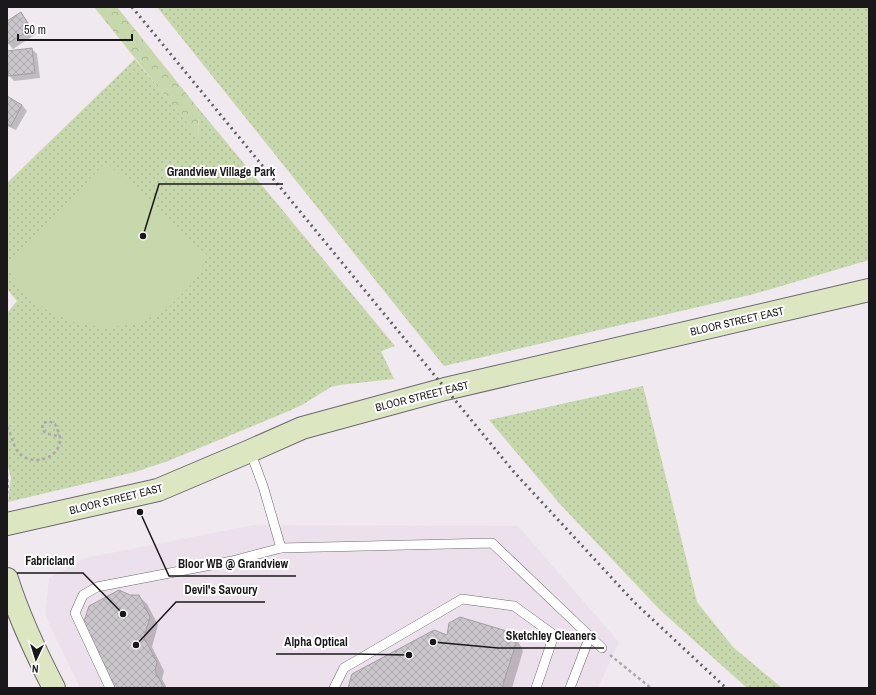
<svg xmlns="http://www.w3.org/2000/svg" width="876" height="695" viewBox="0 0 876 695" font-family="'Archivo Narrow',sans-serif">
<defs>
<pattern id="green-dots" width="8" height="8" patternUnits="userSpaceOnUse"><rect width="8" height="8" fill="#c7d8ac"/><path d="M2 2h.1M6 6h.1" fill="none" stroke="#aab993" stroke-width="1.8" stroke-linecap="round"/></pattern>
<pattern id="forest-crowns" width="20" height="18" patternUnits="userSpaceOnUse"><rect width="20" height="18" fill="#c7d8ac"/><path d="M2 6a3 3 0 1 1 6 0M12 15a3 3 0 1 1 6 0" fill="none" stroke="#aab993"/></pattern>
<pattern id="building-cross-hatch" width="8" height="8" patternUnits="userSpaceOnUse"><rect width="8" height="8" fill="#cac5cb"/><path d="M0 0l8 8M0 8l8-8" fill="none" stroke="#ada8ae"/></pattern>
</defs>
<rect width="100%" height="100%" fill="#f0eaf0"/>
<polygon fill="#ece0ed" points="254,525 518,526 619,642 598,688 80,688 45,615 49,578 85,558"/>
<g fill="url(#green-dots)">
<polygon points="157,7 869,7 869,260 754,294 444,366"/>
<polygon points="135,59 199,137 198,108 395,346 381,351 394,379 339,385 331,387 302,405 289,411 168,461 135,472 8,502 11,478 7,463 7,313 17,301 7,289 7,183"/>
<polygon points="643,386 697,602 733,647 782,688 747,688 660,610 559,503 489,420"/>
</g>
<polygon fill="url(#forest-crowns)" points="94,7 117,7 198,108 199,138"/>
<polygon fill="#c7d8ac" points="103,165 109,165 208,256 190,286 167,309 137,324 106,328 74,322 49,312 25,293 7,269 7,267"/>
<g fill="#0003">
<polygon points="21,14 26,19 36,34 13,49 7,42 7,22"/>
<polygon points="32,49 37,54 40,78 14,81 9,75 8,70 7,70 7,52"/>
<polygon points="7,98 22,105 27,111 16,130 7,126"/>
<polygon points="130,596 139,596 147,604 158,625 152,647 164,671 162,679 167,688 115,688"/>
<polygon points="510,633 518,641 523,651 512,688 350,688 448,636"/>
</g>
<g fill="url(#building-cross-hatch)" stroke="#a49fa5">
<polygon points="21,12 31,29 7,44 7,21"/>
<polygon points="32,48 35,73 8,76 7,51"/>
<polygon points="7,96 22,105 11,126 7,124"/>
<polygon points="119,590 130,595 139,595 150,617 144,638 157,662 155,671 164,688 114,688 82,627 89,606"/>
<polygon points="460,617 510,632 516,643 502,688 348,688 352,674 434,630 447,635 449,623"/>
</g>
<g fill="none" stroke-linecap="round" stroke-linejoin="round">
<g stroke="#6e696e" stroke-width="10">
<g id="lane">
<polyline points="250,451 263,486 281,548"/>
<polyline points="110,688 75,613 83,595 97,587 232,561 281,548 492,543 602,648"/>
<polyline points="334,688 344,668 462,599 514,606 554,635 536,688"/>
<polyline points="570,688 590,636"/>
</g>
</g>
<g stroke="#6e696e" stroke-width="24">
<g id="secondary">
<polyline points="7,524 158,490 250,451 302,428 445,389 869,290"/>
<path d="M7,579C19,617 36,653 54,688"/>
</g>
</g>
<g stroke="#aba7ab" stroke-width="2.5" stroke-dasharray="3 3" stroke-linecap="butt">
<path d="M7,427C12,435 13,448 20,454C33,466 57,459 60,442C61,436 57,429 55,424L49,421L43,423L42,429C46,436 54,433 60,438"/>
<polyline points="7,473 8,489 7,494"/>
<polyline points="610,655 651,688"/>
</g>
<use href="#lane" stroke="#fff" stroke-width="9"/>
<use href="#secondary" stroke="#dce7c2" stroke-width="22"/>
<polyline stroke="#625e62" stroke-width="3" stroke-dasharray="2 4" stroke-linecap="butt" points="132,7 514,472 634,602 726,688"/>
</g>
<g text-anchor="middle" stroke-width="4" stroke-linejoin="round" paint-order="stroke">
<g font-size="11" fill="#191719" stroke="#fff">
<text transform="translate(737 321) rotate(-13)" y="4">BLOOR STREET EAST</text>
<text transform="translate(422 396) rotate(-14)" y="4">BLOOR STREET EAST</text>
<text transform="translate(116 499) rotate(-14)" y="4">BLOOR STREET EAST</text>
</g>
</g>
<path fill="none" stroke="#191719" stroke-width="1.5" d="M143 236L159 184H283M123 614L83 573H17M140 512L169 576H296M136 645L176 602H265M433 642L498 648H604M409 655L356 654H276"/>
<g fill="#191719" stroke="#fff" stroke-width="1.5">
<circle cx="143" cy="236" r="4"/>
<circle cx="123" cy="614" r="4"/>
<circle cx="140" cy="512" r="4"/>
<circle cx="136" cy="645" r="4"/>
<circle cx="433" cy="642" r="4"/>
<circle cx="409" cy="655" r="4"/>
</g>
<g font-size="12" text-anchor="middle" font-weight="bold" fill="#191719" stroke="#fff" stroke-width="4" stroke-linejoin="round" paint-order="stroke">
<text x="221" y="176">Grandview Village Park</text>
<text x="50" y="565">Fabricland</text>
<text x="233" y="568">Bloor WB @ Grandview</text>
<text x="221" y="594">Devil's Savoury</text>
<text x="551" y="640">Sketchley Cleaners</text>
<text x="316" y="646">Alpha Optical</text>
</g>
<rect width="876" height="695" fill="none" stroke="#191719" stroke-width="16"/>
<g transform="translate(36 659) rotate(184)" stroke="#ffffff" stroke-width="3" paint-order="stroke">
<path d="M0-3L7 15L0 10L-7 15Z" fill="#191719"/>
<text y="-6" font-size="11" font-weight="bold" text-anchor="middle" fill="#191719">N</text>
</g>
<path d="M18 34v6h114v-6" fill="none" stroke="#191719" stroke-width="2"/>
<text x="24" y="34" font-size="12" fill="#191719" stroke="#ffffff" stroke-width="3" paint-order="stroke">50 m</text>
</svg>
